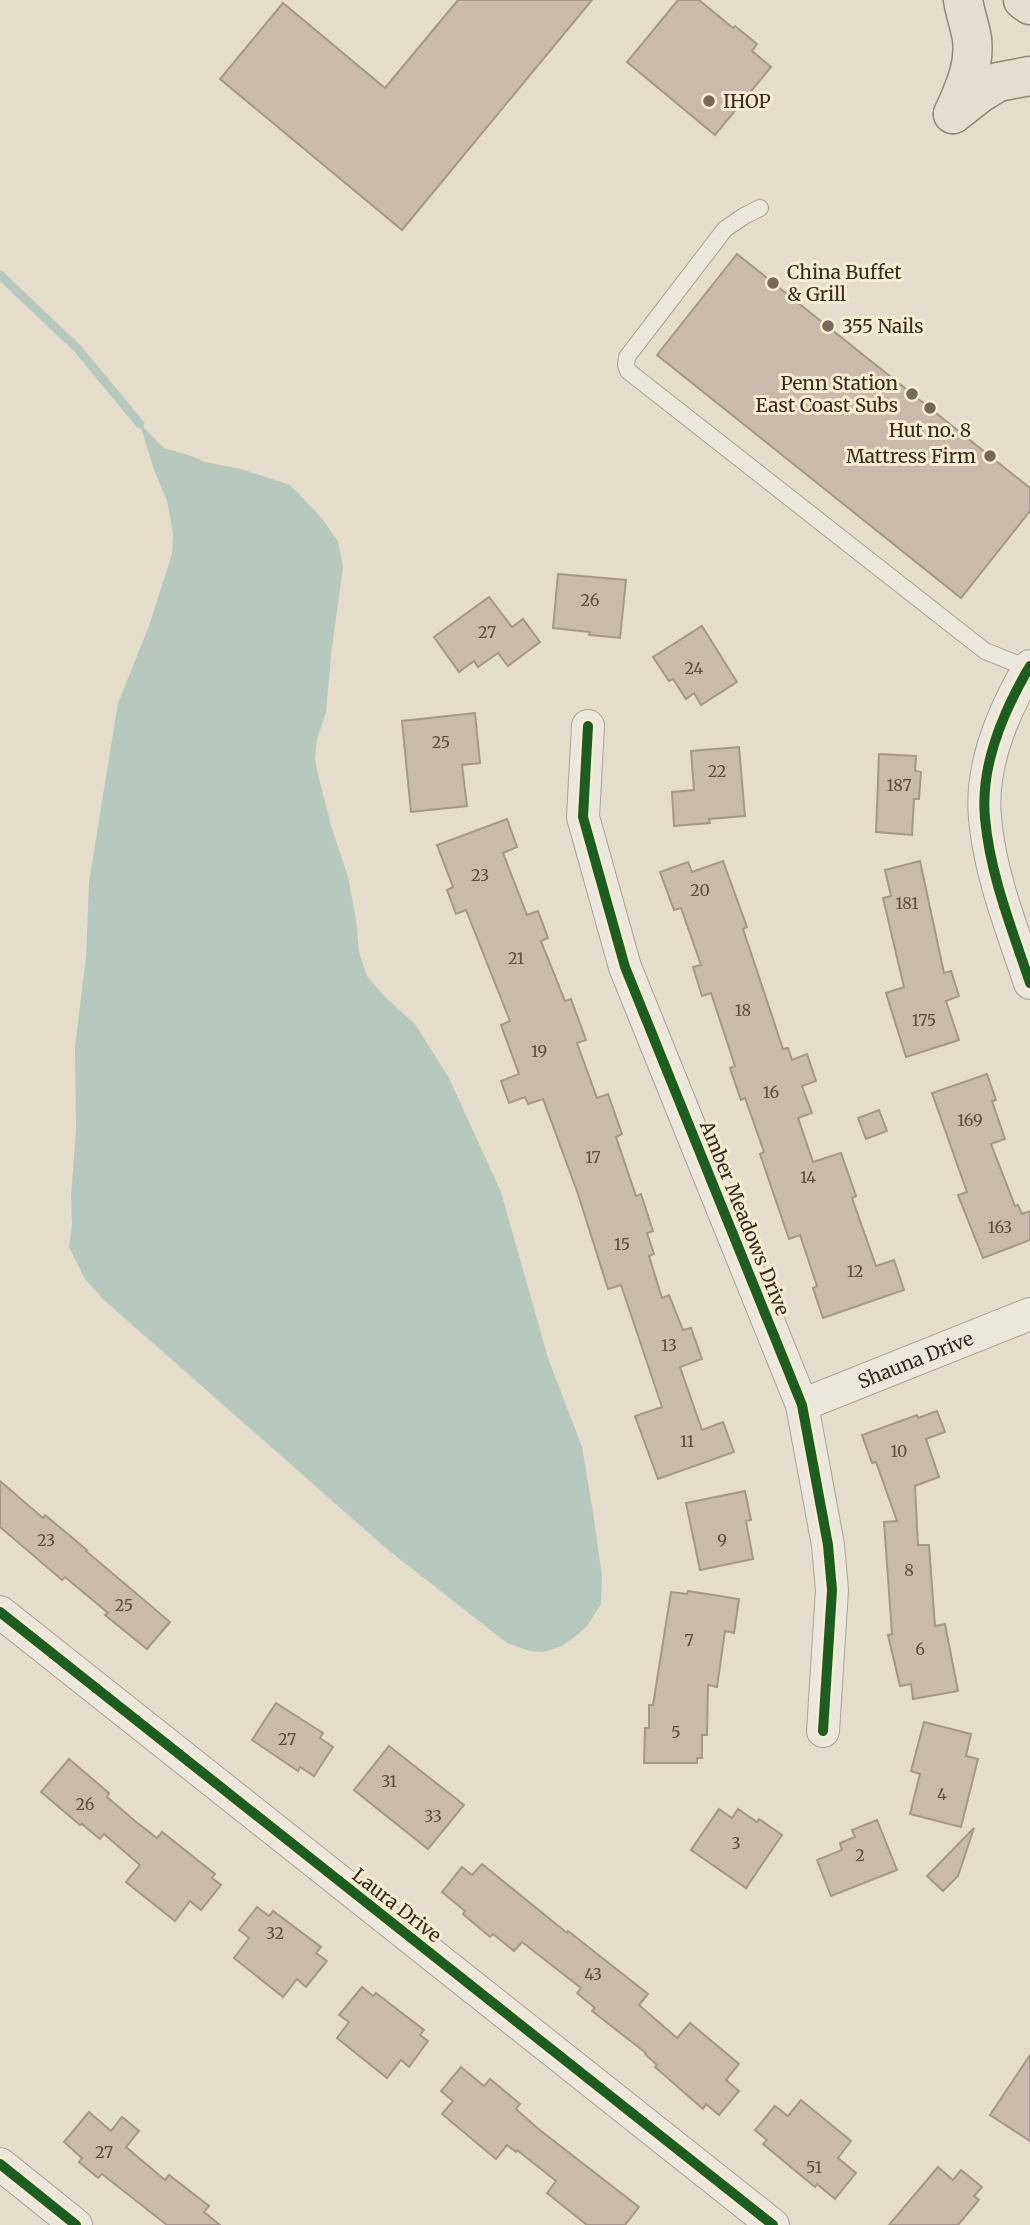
<svg xmlns="http://www.w3.org/2000/svg" width="1030" height="2225" viewBox="0 0 1030 2225" font-family="Merriweather,serif">
<rect width="100%" height="100%" fill="#e5ddcb"/>
<polygon fill="#b7c9be" points="140,424 164,448 189,455 205,462 241,469 290,485 320,516 338,541 343,567 331,655 326,712 317,739 315,758 318,775 332,829 348,877 356,919 359,952 367,976 385,997 415,1024 449,1078 501,1192 548,1358 582,1447 593,1512 602,1576 601,1604 588,1625 577,1635 562,1646 544,1652 529,1651 507,1643 388,1550 104,1300 85,1279 69,1247 72,1225 71,1196 76,1130 75,1046 86,957 89,882 118,703 149,626 172,554 173,533 167,501 154,470"/>
<g fill="none" stroke-linecap="round" stroke-linejoin="round">
<polyline stroke="#b7c9be" stroke-width="9" points="0,275 77,348 140,424"/>
</g>
<g fill="#c8bbac" stroke="#a5988a" stroke-width="2">
<polygon points="458,0 592,0 402,230 220,79 283,3 385,88"/>
<polygon points="678,0 699,0 733,28 735,26 757,44 752,51 771,67 715,135 627,62"/>
<polygon points="737,254 1030,488 1030,511 961,598 657,355"/>
<polygon points="558,574 626,580 620,638 589,635 590,632 553,628"/>
<polygon points="489,597 512,627 523,619 540,642 508,666 498,653 478,667 474,661 459,672 434,637"/>
<polygon points="702,626 737,682 701,705 694,693 686,699 673,679 669,681 653,657"/>
<polygon points="475,713 480,763 462,765 467,806 411,812 402,721"/>
<polygon points="739,747 745,816 709,819 710,823 674,826 672,792 694,790 691,751"/>
<polygon points="879,754 916,756 915,771 921,772 919,799 914,799 912,835 876,832"/>
<polygon points="507,819 517,847 503,853 527,915 538,911 548,938 541,941 565,1001 571,999 586,1040 577,1043 597,1098 608,1094 622,1134 616,1137 636,1196 641,1194 653,1231 647,1233 654,1254 649,1256 662,1298 669,1295 683,1330 691,1328 702,1359 680,1367 702,1430 723,1422 734,1452 658,1479 635,1416 662,1407 621,1285 608,1289 578,1194 543,1099 528,1104 525,1097 509,1103 501,1081 519,1074 501,1025 510,1021 466,910 456,914 447,890 453,887 437,845"/>
<polygon points="723,861 747,927 743,929 783,1049 788,1048 792,1060 807,1054 816,1081 802,1086 812,1113 798,1118 813,1162 841,1153 856,1196 852,1198 876,1266 894,1260 904,1290 823,1318 813,1288 817,1286 800,1235 789,1239 760,1154 764,1152 745,1098 741,1100 730,1068 735,1066 711,993 702,996 693,967 701,965 681,908 674,910 660,872 688,862 692,872"/>
<polygon points="920,861 944,973 951,971 959,996 946,1001 959,1040 906,1057 886,993 904,987 883,898 891,896 885,870"/>
<polygon points="987,1074 996,1100 992,1101 1005,1139 991,1144 1015,1206 1018,1205 1022,1214 1030,1211 1030,1240 983,1258 958,1195 967,1192 932,1093"/>
<polygon points="879,1110 887,1131 866,1139 858,1118"/>
<polygon points="937,1411 945,1432 926,1439 939,1477 915,1486 918,1545 929,1545 935,1626 945,1624 958,1691 913,1699 911,1684 900,1686 888,1635 892,1634 884,1522 897,1521 876,1462 872,1463 862,1435 917,1415 918,1418"/>
<polygon points="0,1481 43,1518 45,1515 87,1550 86,1551 170,1622 147,1649 105,1615 108,1613 65,1577 62,1580 0,1527"/>
<polygon points="745,1491 751,1520 746,1521 753,1559 700,1570 686,1503"/>
<polygon points="688,1591 739,1599 734,1633 725,1631 717,1687 708,1685 707,1735 702,1735 702,1758 697,1758 697,1763 644,1763 645,1728 649,1728 649,1705 653,1705 671,1592 687,1594"/>
<polygon points="276,1703 323,1733 320,1738 333,1747 314,1776 300,1767 298,1771 252,1740"/>
<polygon points="924,1722 971,1734 966,1756 978,1759 961,1827 910,1814 920,1774 911,1771"/>
<polygon points="389,1746 464,1805 428,1849 354,1790"/>
<polygon points="69,1759 109,1793 107,1797 135,1821 157,1838 162,1832 215,1874 212,1878 221,1885 201,1910 190,1901 175,1921 126,1882 140,1865 104,1834 100,1839 82,1824 80,1825 41,1792"/>
<polygon points="719,1809 732,1818 738,1809 757,1822 759,1819 782,1835 746,1888 691,1850"/>
<polygon points="877,1820 897,1870 831,1896 817,1860 842,1850 840,1843 855,1837 852,1830"/>
<polygon points="974,1828 958,1876 943,1891 927,1876"/>
<polygon points="482,1864 567,1933 568,1931 648,1994 639,2005 677,2038 690,2023 739,2064 726,2080 739,2091 719,2115 706,2104 703,2109 655,2067 657,2065 645,2054 646,2053 592,2011 595,2008 577,1993 581,1988 522,1942 514,1951 493,1934 490,1937 463,1914 465,1911 442,1892 462,1867 472,1875"/>
<polygon points="257,1907 269,1916 273,1911 321,1947 316,1953 327,1961 306,1987 297,1979 283,1997 234,1958 249,1938 239,1930"/>
<polygon points="362,1987 373,1996 376,1993 424,2030 420,2035 428,2041 409,2067 401,2060 387,2078 337,2038 349,2022 339,2015"/>
<polygon points="1030,2055 1030,2141 990,2115"/>
<polygon points="461,2067 484,2086 490,2079 520,2104 516,2109 536,2127 639,2207 625,2225 587,2225 547,2193 556,2181 517,2150 516,2152 507,2145 496,2159 442,2114 453,2101 441,2091"/>
<polygon points="801,2100 851,2141 838,2158 856,2173 835,2199 817,2184 815,2187 763,2144 767,2140 755,2130 775,2106 788,2116"/>
<polygon points="89,2112 111,2131 122,2117 139,2131 126,2147 165,2180 169,2175 209,2206 204,2212 220,2225 167,2225 102,2174 98,2178 79,2162 82,2158 64,2142"/>
<polygon points="938,2167 953,2180 961,2170 982,2187 974,2196 979,2200 958,2225 889,2225"/>
</g>
<g fill="none" stroke-linecap="round" stroke-linejoin="round">
<g stroke="#aaa294" stroke-width="18">
<polyline id="lane" points="760,208 744,216 725,229 627,357 626,365 628,371 985,651 1030,669"/>
</g>
<g stroke="#aaa294" stroke-width="34">
<g id="street">
<path d="M1030,666C1004,710 980,766 985,818C990,875 1012,929 1030,983"/>
<polyline points="588,726 583,817 625,967 802,1405 828,1545 832,1590 823,1731"/>
<path id="s1" d="M802,1405L1030,1314"/>
<polyline points="0,1612 773,2225"/>
<polyline points="0,2164 76,2225"/>
</g>
</g>
<g stroke="#8f877b" stroke-width="41">
<g id="primary">
<polyline points="1023,0 1030,5"/>
<path d="M953,114C964,90 975,66 972,39C970,26 965,13 963,0"/>
<polyline points="953,114 980,93 998,82 1030,76"/>
</g>
</g>
<use href="#lane" stroke="#ece7dd" stroke-width="16"/>
<use href="#street" stroke="#ece7dd" stroke-width="32"/>
<use href="#primary" stroke="#e4dece" stroke-width="38"/>
<g stroke="#f7ecd0" stroke-width="15">
<g id="cycleway">
<path d="M1030,666C1004,710 980,766 985,818C990,875 1012,929 1030,983"/>
<polyline points="588,726 583,817 625,967 802,1405 828,1545 832,1590 823,1731"/>
<polyline points="0,1612 773,2225"/>
<polyline points="0,2164 76,2225"/>
</g>
</g>
<use href="#cycleway" stroke="#1b5e20" stroke-width="10"/>
</g>
<g fill="#756959" stroke="#f7ecd0" stroke-width="2.5">
<circle cx="709" cy="101" r="7"/>
<circle cx="773" cy="283" r="7"/>
<circle cx="828" cy="326" r="7"/>
<circle cx="912" cy="394" r="7"/>
<circle cx="930" cy="408" r="7"/>
<circle cx="990" cy="456" r="7"/>
</g>
<g text-anchor="middle" stroke-width="6" stroke-linejoin="round" paint-order="stroke">
<g font-size="16" fill="#5c4e40">
<text x="590" y="606">26</text>
<text x="487" y="638">27</text>
<text x="694" y="674">24</text>
<text x="441" y="748">25</text>
<text x="717" y="777">22</text>
<text x="899" y="791">187</text>
<text x="480" y="881">23</text>
<text x="700" y="896">20</text>
<text x="907" y="909">181</text>
<text x="516" y="964">21</text>
<text x="743" y="1016">18</text>
<text x="924" y="1026">175</text>
<text x="539" y="1057">19</text>
<text x="771" y="1098">16</text>
<text x="970" y="1126">169</text>
<text x="593" y="1163">17</text>
<text x="808" y="1183">14</text>
<text x="1000" y="1233">163</text>
<text x="622" y="1250">15</text>
<text x="855" y="1277">12</text>
<text x="669" y="1351">13</text>
<text x="687" y="1447">11</text>
<text x="899" y="1457">10</text>
<text x="46" y="1546">23</text>
<text x="722" y="1546">9</text>
<text x="909" y="1576">8</text>
<text x="124" y="1611">25</text>
<text x="689" y="1646">7</text>
<text x="920" y="1655">6</text>
<text x="676" y="1738">5</text>
<text x="287" y="1745">27</text>
<text x="389" y="1787">31</text>
<text x="942" y="1800">4</text>
<text x="85" y="1810">26</text>
<text x="433" y="1822">33</text>
<text x="736" y="1849">3</text>
<text x="860" y="1861">2</text>
<text x="275" y="1939">32</text>
<text x="593" y="1980">43</text>
<text x="104" y="2158">27</text>
<text x="814" y="2173">51</text>
</g>
<g font-size="19" fill="#382a1c" stroke="#f7ecd0" text-anchor="start">
<text x="723" y="108">IHOP</text>
<text x="787" y="279">China Buffet<tspan x="787" dy="22">&amp; Grill</tspan></text>
<text x="842" y="333">355 Nails</text>
<text x="898" y="390" text-anchor="end">Penn Station<tspan x="898" dy="22">East Coast Subs</tspan></text>
<text x="930" y="437" text-anchor="middle">Hut no. 8</text>
<text x="976" y="463" text-anchor="end">Mattress Firm</text>
</g>
<g font-size="19" fill="#382a1c" stroke="#f7ecd0">
<text transform="translate(745 1218) rotate(68)" y="7">Amber Meadows Drive</text>
<text dy="7" stroke="none"><textPath href="#s1" startOffset="122">Shauna Drive</textPath></text>
<text transform="translate(397 1905) rotate(38)" y="7">Laura Drive</text>
</g>
</g>
</svg>
